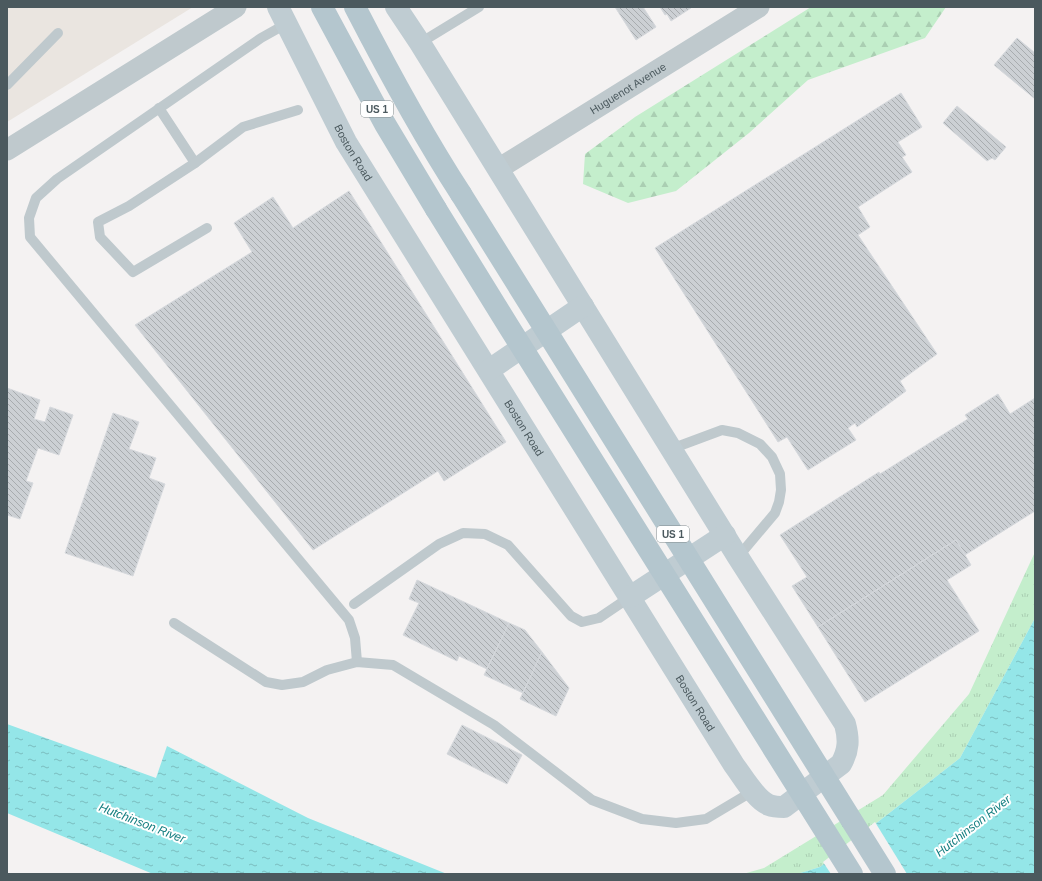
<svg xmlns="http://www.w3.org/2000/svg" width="1042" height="881" viewBox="0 0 1042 881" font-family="Helvetica,sans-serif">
<defs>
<pattern id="grass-tufts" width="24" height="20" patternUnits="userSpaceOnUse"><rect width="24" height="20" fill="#c4eecc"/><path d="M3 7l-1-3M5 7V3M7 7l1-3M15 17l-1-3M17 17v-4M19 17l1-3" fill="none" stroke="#aaceb2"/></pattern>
<pattern id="forest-firs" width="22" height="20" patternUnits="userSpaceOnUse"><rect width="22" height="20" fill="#c4eecc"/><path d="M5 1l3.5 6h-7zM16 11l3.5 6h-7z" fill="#aaceb2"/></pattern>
<pattern id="water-ripples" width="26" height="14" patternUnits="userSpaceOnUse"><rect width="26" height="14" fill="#94e6e8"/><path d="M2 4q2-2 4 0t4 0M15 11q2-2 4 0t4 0" fill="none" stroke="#7bbdbf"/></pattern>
<pattern id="building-back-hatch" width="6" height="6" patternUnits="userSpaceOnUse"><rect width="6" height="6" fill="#ccd0d4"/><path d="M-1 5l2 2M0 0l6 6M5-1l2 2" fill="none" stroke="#a8acaf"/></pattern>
</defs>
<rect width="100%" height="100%" fill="#f4f2f2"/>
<polygon fill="#eae5e0" points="7,7 193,7 7,122"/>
<polygon fill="url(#grass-tufts)" points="1035,552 1035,618 960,758 820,867 797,874 743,874 764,868 883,795 969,694"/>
<polygon fill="url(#forest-firs)" points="811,7 946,7 925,38 808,80 749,133 676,191 628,203 583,184 585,154 635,117"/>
<g fill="url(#water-ripples)">
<polygon points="1035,618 1035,874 797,874 820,867 960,758"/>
<polygon points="7,724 156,778 167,746 308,818 447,874 153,874 7,813"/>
</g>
<polygon fill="#f4f2f2" points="875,822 907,874 831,874 823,862"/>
<g fill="url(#building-back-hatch)" stroke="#d6d9dd">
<polygon points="615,7 643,7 656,27 636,40"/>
<polygon points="660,7 691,7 691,8 671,21 667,14 665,15"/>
<polygon points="1017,38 1035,53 1035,99 994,65"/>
<polygon points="901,93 922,127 898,142 906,155 902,157 912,172 858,207 870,227 858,235 937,354 900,381 906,391 857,427 855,423 848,428 856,440 808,470 787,437 778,442 655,248"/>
<polygon points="957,106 1006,147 995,160 992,158 987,161 943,123"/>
<polygon points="349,191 506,442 444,481 438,471 313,550 135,325 252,252 234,223 273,197 293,228"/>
<polygon points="7,388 40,400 34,419 45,422 50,407 73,415 59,455 38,448 26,481 33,483 20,519 7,515"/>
<polygon points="998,394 1010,414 1035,398 1035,511 965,555 956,540 818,627 792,586 807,577 780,535 879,472 880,474 968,419 965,415"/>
<polygon points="113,413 139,422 129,449 156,458 149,478 165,484 133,576 65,553"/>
<polygon points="956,540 971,565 947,580 979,631 865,702 818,627"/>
<polygon points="417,580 509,623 487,669 459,656 457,661 403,635 419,603 409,599"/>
<polygon points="509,623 525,630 542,652 523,693 484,675"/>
<polygon points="542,652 569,688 556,716 520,699"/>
<polygon points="462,725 522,755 507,784 447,754"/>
</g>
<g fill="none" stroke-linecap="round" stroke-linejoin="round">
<g stroke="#bfc9cd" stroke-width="10">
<polyline points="286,24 261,38 57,179 36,198 29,218 30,237 349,620 355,638 357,662"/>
<polyline points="420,43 479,7"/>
<polyline points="7,85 58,33"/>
<polyline points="159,108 195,163 129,206 98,222 100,237 133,272 207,228"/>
<polyline points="195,163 243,127 298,110"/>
<polyline points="671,449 722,430 738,433 760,444 772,457 780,474 781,490 779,502 775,513 738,557"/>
<polyline points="354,604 439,544 463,533 485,534 508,545 571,616 582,622 599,618 630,597"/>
<polyline points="174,623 266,682 282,685 303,682 327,670 357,662 393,665 494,725 592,800 642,819 676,823 706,819 753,791"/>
</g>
<g stroke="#bfc9cd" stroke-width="21">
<polyline points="7,150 236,7"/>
<path id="s1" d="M498,169L759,7"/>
</g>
<g stroke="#bfccd2" stroke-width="22">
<path id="s2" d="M278,7L346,142L734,765C743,777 756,800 769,805C774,807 779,807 784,807L841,764C849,750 849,739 845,724L738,557L420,43L396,7"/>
<polyline points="489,370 583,306"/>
<polyline points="630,597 725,535"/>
</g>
<g stroke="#b4c6ce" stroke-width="22">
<polyline points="322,7 385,124 436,209"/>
<path d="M355,7C388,71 422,134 461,194"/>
</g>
<g stroke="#b4c6ce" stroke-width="22">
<polyline points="461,194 885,874"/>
<polyline points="436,209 509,327 852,874"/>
</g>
</g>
<g text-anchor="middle" stroke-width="4" stroke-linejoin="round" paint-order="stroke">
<g fill="#fff" stroke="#818b8e" stroke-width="1">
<rect x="361" y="101" width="32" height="16" rx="3"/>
<rect x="657" y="526" width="32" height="16" rx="3"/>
</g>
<g font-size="10" font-weight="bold" fill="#4b595e">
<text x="377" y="113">US 1</text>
<text x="673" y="538">US 1</text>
</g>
<g font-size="11" fill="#4b595e" stroke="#fff">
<text dy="4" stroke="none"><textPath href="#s1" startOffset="153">Huguenot Avenue</textPath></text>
<text dy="4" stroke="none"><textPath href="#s2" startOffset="164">Boston Road</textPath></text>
<text dy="4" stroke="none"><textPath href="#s2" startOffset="488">Boston Road</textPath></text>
<text dy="4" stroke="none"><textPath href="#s2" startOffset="812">Boston Road</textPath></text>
</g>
<g font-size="12" font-style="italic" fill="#157f81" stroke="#fff">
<text transform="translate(142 823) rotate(21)" y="4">Hutchinson River</text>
<text transform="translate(973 826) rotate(-38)" y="4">Hutchinson River</text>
</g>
</g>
<rect width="1042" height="881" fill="none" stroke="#4b595e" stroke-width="16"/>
</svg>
